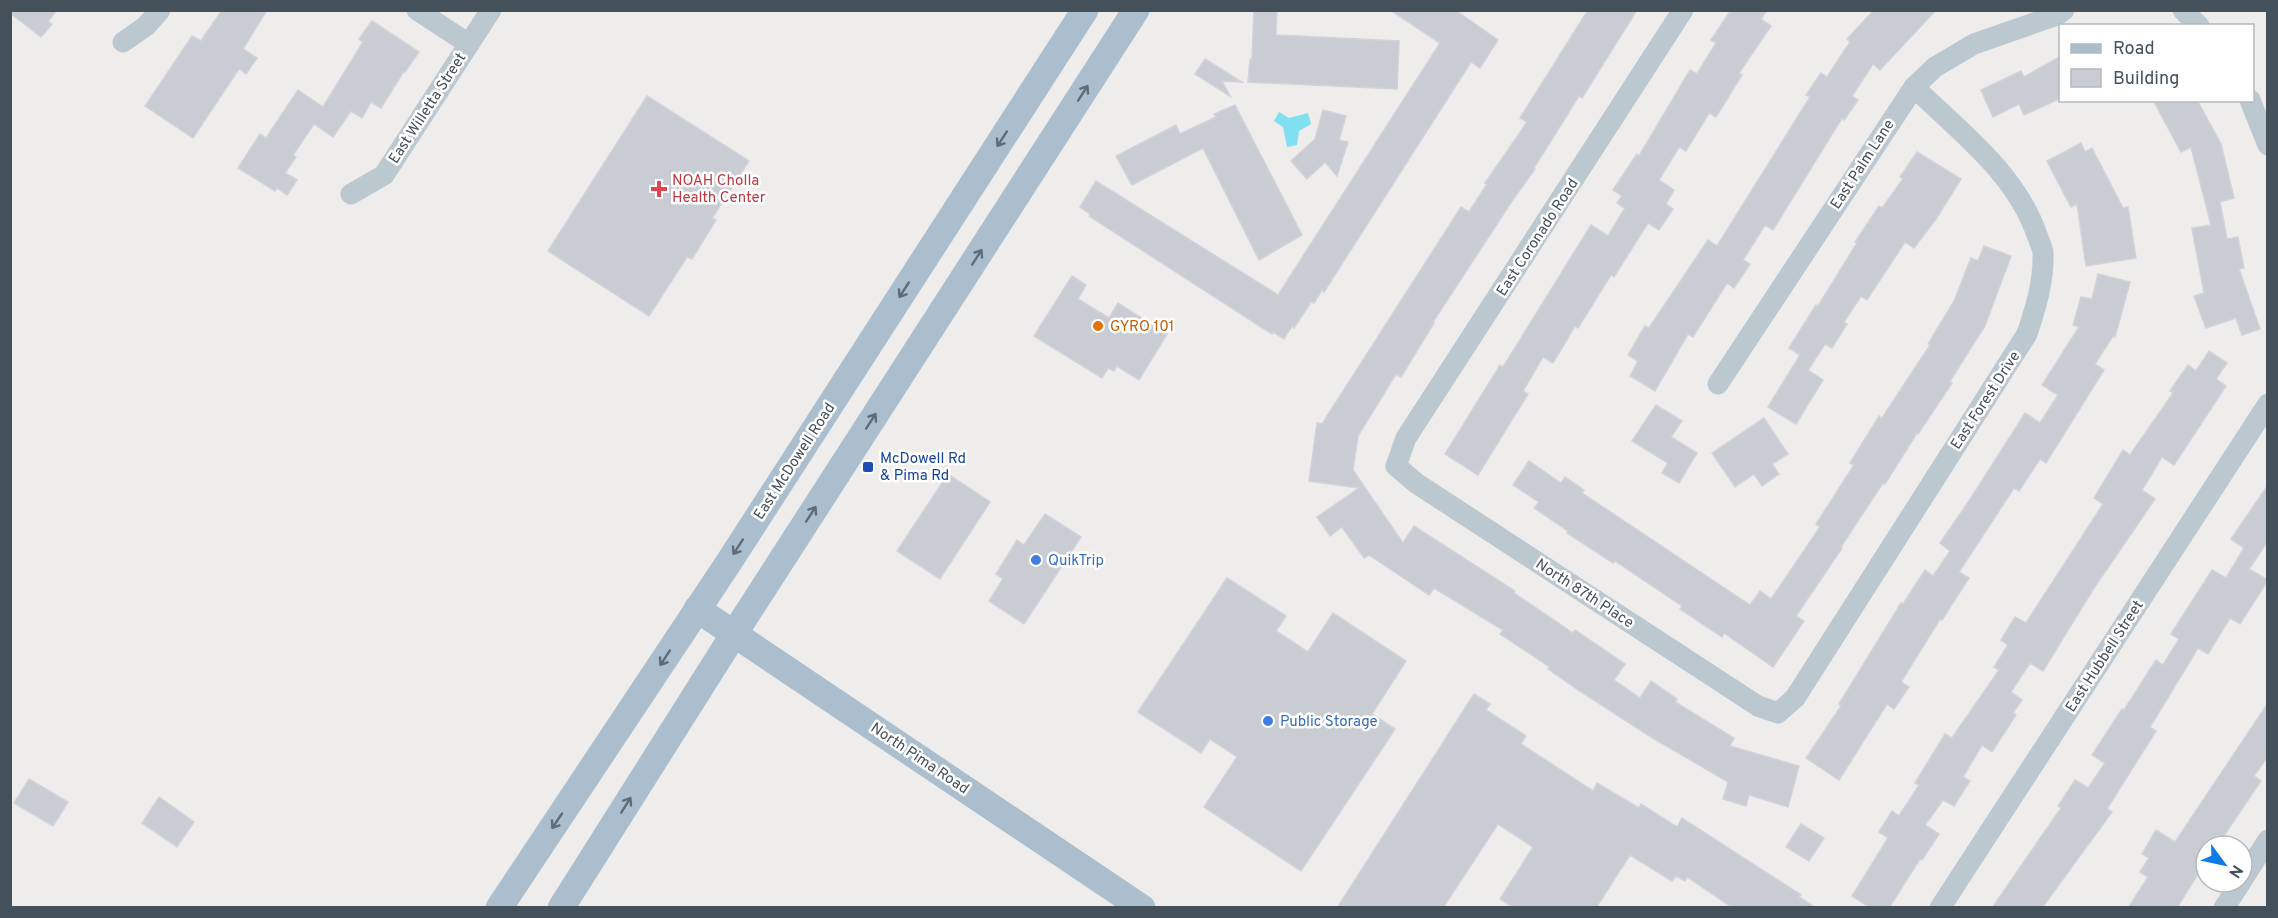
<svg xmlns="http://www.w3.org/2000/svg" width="2278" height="918" viewBox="0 0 2278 918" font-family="Overpass,sans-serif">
<rect width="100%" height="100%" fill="#efecec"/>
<polygon fill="#81e0f0" points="1279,112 1289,118 1308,113 1311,124 1299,131 1297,145 1287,147 1283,127 1274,121"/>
<g fill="#c9ccd2" stroke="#d0d3d8" stroke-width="1.5">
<polygon points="10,10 57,10 48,21 52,24 41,37 10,13"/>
<polygon points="222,10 267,10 243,49 257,58 246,74 239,69 193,138 145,106 192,36 201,41"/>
<polygon points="1254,10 1277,10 1276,35 1399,41 1397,89 1248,82 1250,59 1252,59"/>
<polygon points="1390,10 1455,10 1498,40 1480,68 1471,62 1324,292 1322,290 1314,303 1311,302 1294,328 1292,326 1284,339 1273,332 1272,334 1089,216 1090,214 1080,207 1096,181 1278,295 1440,43"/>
<polygon points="1588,10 1637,10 1582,98 1579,96 1534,168 1535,169 1512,201 1433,322 1434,323 1401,377 1396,374 1358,436 1353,470 1403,543 1414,526 1515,591 1514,593 1573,633 1575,630 1625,664 1614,680 1640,698 1651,681 1677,699 1675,702 1734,738 1730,746 1799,766 1788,807 1749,795 1746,806 1723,799 1728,782 1651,737 1578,690 1548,669 1550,667 1500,634 1503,630 1434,588 1429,595 1369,555 1364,558 1342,527 1330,536 1317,517 1359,488 1309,481 1317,423 1322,424 1461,207 1469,212 1487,184 1485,183 1527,122 1520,118"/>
<polygon points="1731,10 1767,10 1761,19 1771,26 1739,73 1742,75 1716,117 1709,113 1686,151 1679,147 1659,180 1674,190 1666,204 1673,209 1659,230 1648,223 1614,277 1611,275 1578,328 1575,326 1553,363 1543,357 1523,391 1528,394 1478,475 1445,454 1500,365 1503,367 1591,225 1608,236 1625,208 1617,203 1622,196 1613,190 1637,154 1639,156 1690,70 1697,74 1716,43 1711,40"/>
<polygon points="1874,10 1936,10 1880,70 1873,64 1852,96 1858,100 1844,120 1842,118 1773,230 1765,225 1743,260 1750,264 1734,288 1727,283 1693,337 1688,334 1655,391 1630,376 1638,361 1628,355 1645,326 1649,328 1708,240 1717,246 1810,97 1806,95 1821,73 1827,77 1850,42 1847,39"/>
<polygon points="372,21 419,52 405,72 404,71 381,108 371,102 362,118 351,111 333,137 314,124 293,155 296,157 285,173 297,180 287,195 277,188 275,191 238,168 260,134 266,138 298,90 323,107 363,42 359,39"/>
<polygon points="2061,56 2061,98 2024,115 2019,104 1993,117 1981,90 2021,71 2024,77"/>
<polygon points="1205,59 1242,82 1222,81 1230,96 1195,74"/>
<polygon points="647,96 749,161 712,218 716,220 692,259 687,257 649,316 548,251"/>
<polygon points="2153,100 2197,100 2221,144 2234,198 2220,202 2227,239 2238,237 2244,268 2239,269 2260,329 2242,335 2236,318 2206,328 2194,296 2204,293 2192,228 2211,225 2191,147 2181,152"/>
<polygon points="1235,105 1302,235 1259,260 1203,148 1132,185 1116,156 1176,125 1180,134 1216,117 1214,114"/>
<polygon points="1323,110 1346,116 1339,140 1348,142 1337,176 1325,162 1307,179 1291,161 1315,139"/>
<polygon points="2081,143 2085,152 2092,148 2123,208 2128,207 2136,258 2086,266 2077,204 2071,207 2047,161"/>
<polygon points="1917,152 1961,179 1936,219 1914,248 1905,242 1867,300 1861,296 1844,322 1847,324 1832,348 1825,344 1808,370 1823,380 1796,424 1768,407 1800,355 1789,348 1816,305 1818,306 1857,243 1855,242 1879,206 1882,208 1903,179 1900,177"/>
<polygon points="1984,246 2011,256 1985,326 1950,381 1952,383 1918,434 1917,433 1885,484 1883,483 1841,547 1842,548 1796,616 1804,621 1773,667 1724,633 1722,637 1680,609 1682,606 1615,561 1613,563 1567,533 1568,531 1534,508 1539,502 1513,485 1529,461 1561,483 1565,477 1584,490 1582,493 1750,605 1760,591 1771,599 1820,527 1816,524 1854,465 1850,463 1879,416 1882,418 1930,345 1928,344 1954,301 1971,258 1978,261"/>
<polygon points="2098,274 2130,282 2115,337 2113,336 2095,364 2104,370 2046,463 2040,459 2019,491 2014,488 1959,572 1969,578 1942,620 1940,619 1901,682 1909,687 1894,709 1887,704 1839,780 1806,758 1841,706 1839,704 1901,603 1903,604 1925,570 1933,576 1950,551 1940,543 1969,501 2025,413 2040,423 2058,395 2042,385 2079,327 2073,325 2081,297 2092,299"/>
<polygon points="1072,276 1086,285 1078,299 1109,318 1118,303 1167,334 1139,380 1117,366 1114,371 1108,368 1102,378 1034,336"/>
<polygon points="2209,351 2227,363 2216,379 2226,386 2174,465 2162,457 2142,490 2155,499 2094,588 2043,671 2030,663 2011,692 2022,700 2013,713 2016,715 1992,752 1982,745 1963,777 1970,781 1954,806 1943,800 1925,825 1939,834 1922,860 1920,859 1889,908 1871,908 1852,896 1888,838 1879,832 1892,811 1899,816 1919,785 1915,783 1945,734 1952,738 1999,670 1994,667 2008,645 2001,640 2015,617 2026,623 2103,504 2094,498 2123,450 2130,455 2173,393 2170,391 2188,365 2196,371"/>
<polygon points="1656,405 1682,421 1671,437 1697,453 1679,483 1662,473 1668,463 1632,441"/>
<polygon points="1764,418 1788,454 1772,464 1779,474 1762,486 1754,474 1735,487 1712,453"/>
<polygon points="948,474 990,502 940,579 897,551"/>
<polygon points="2268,485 2268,541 2249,569 2268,580 2240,624 2230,618 2208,654 2198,648 2150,727 2156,731 2107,809 2112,812 2042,908 1992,908 2061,808 2058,806 2075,780 2088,788 2105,763 2092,755 2122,709 2124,710 2156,660 2163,665 2179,639 2171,634 2212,570 2226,578 2244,548 2231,539"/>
<polygon points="1045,514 1081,537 1024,624 989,601 1003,579 996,574 1017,540 1024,545"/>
<polygon points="1227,578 1286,616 1276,631 1308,652 1333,613 1406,661 1372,714 1395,729 1301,871 1204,807 1237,757 1210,739 1201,753 1138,712"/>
<polygon points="1474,694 1490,704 1486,710 1526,736 1521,744 1593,791 1597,783 1639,808 1641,804 1677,827 1682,818 1801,895 1799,897 1816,908 1733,908 1687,877 1685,881 1676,876 1672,881 1630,855 1596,908 1514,908 1500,899 1533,847 1498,824 1443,908 1337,908"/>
<polygon points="2268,703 2268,756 2254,776 2261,781 2217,846 2206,846 2206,861 2177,908 2128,908 2148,877 2140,872 2149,858 2142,854 2156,830 2175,842"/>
<polygon points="29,779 68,802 53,826 14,803"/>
<polygon points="159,797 194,822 177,847 142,823"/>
<polygon points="1801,824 1824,838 1809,861 1786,847"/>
</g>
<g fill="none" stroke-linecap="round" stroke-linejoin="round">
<g stroke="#bcc8d0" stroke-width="21">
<polyline points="417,10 469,44"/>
<path d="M1683,10L1406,438L1396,466L1416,483L1758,706L1778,713L1795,698L2027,334C2036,307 2044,281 2043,252C2042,247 2039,240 2037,235C2016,173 1959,131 1914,87"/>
<polyline points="2183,10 2199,26"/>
<polyline points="123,42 146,26 160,10"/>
<polyline points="2250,100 2268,145"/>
<polyline points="351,194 384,175 491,10"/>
<polyline points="1718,384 1914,87 1935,67 1974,44 2057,15 2064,10"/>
<polyline points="2242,880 2268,840"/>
<polyline points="1940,908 2268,404"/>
<polyline points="2224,908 2241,882"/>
</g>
<g stroke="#aabecd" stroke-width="27">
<polyline points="697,609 1142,908"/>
<polyline points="499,908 729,562 1085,10"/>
<polyline points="561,908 734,634 1136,10"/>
</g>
</g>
<defs><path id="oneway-shaft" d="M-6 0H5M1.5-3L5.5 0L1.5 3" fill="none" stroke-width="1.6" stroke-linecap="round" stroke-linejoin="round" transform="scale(1.5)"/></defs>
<g stroke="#5e6c77">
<use href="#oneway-shaft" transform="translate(1083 93) rotate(-57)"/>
<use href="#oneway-shaft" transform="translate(1002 139) rotate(123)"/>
<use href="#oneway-shaft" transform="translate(977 257) rotate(-57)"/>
<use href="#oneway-shaft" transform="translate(904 290) rotate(123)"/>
<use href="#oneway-shaft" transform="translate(871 421) rotate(-57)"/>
<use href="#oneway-shaft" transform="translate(811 514) rotate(-57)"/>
<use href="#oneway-shaft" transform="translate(738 547) rotate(123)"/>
<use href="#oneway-shaft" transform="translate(665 658) rotate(123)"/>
<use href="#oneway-shaft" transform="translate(626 805) rotate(-58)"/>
<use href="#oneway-shaft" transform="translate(557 821) rotate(124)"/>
</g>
<path fill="#e0444e" stroke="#fff" stroke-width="2" d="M656 180h6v6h6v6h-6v6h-6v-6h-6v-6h6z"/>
<circle fill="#e8710a" stroke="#fff" stroke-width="2" cx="1098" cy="326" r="6"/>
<rect fill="#1a4fb4" stroke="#fff" stroke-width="2" x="862" y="461" width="12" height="12" rx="3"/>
<g fill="#3f7fe0" stroke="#fff" stroke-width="2">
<circle cx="1036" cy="560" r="6"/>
<circle cx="1268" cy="721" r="6"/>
</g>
<g text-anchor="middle" stroke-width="5" stroke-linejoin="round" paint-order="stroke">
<g font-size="15" fill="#44515a" stroke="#fff">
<text transform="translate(427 108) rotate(-57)" y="5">East Willetta Street</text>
<text transform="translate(1862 164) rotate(-57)" y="5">East Palm Lane</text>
<text transform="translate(1537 237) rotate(-57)" y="5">East Coronado Road</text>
<text transform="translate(1985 400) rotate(-57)" y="5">East Forest Drive</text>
<text transform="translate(794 461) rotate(-57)" y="5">East McDowell Road</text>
<text transform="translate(1585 593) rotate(33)" y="5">North 87th Place</text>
<text transform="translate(2104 656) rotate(-57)" y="5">East Hubbell Street</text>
<text transform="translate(920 758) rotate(34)" y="5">North Pima Road</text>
</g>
<g font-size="15" fill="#be3a42" stroke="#fff" text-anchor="start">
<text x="672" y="185">NOAH Cholla<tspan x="672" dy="17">Health Center</tspan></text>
</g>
<g font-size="15" fill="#c56008" stroke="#fff" text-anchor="start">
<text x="1110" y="331">GYRO 101</text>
</g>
<g font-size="15" fill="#164399" stroke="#fff" text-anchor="start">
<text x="880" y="463">McDowell Rd<tspan x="880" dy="17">&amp; Pima Rd</tspan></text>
</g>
<g font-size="15" fill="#366cbe" stroke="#fff" text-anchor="start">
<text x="1048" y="565">QuikTrip</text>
<text x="1280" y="726">Public Storage</text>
</g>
</g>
<rect width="2278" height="918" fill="none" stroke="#44515a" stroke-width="24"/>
<rect x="2059" y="24" width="195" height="78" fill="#ffffff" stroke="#b4b9bd" stroke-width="1.5"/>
<rect x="2071" y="44" width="30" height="9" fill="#aabecd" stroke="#b4b9bd" stroke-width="1.5"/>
<text x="2113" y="54" font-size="18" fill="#44515a">Road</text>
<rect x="2071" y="69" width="30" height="18" fill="#c9ccd2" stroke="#b4b9bd" stroke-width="1.5"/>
<text x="2113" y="84" font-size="18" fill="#44515a">Building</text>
<g transform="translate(2224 864) rotate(123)"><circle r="28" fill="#ffffff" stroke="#b4b9bd" stroke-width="1.5"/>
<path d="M0-4.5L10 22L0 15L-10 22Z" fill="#0f7be6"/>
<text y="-9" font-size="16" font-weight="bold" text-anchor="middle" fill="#44515a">N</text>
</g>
</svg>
